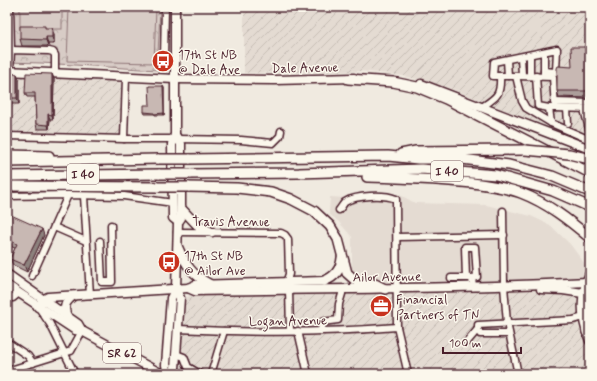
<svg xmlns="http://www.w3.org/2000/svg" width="597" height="381" viewBox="0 0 597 381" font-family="Mynerve,sans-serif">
<defs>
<pattern id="industrial-furrows" width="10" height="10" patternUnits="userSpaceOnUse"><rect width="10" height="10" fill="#e4dbd2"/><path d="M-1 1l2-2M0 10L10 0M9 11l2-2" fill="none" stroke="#c5bcb4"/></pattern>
<pattern id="forest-crowns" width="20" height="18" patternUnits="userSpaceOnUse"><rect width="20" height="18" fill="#d8ccc6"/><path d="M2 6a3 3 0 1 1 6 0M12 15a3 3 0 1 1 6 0" fill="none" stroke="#bbafaa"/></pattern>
</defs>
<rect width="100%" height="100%" fill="#f0eae0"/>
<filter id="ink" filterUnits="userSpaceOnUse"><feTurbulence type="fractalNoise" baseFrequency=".025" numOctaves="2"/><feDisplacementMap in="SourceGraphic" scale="8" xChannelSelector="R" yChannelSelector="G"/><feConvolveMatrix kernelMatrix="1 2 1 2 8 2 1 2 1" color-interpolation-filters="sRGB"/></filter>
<g filter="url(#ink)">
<polygon fill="#e4dbd2" points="360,192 390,192 402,196 415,203 486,205 531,216 550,225 570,244 587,267 581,280 363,282 352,274 352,237 338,221 329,214 330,197 346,198"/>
<g fill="url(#industrial-furrows)">
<polygon points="244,7 590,7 590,144 447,87 404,76 361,71 244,73"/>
<polygon points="7,74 117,80 122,84 122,127 121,134 117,137 7,134"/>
<polygon points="492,290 548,290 572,294 576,298 577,303 578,325 590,357 590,374 183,374 180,371 179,366 184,300 187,297 191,295"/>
</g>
<polygon fill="url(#forest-crowns)" stroke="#917678" points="7,7 160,7 158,56 164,57 164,69 158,70 41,63 7,62"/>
<g fill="#d8ccc6" stroke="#917678">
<rect x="20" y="7" width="42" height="22"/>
<polygon points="69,7 156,7 154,63 67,61"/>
</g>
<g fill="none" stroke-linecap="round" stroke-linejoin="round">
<g stroke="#4a1f2b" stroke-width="9">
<g id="minor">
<polyline points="10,7 11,50"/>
<polyline points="544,52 544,71"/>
<polyline points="530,55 530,76"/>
<polyline points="521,57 522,75"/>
<polyline points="164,59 165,7"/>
<polyline points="507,60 508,76"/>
<polyline points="10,71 11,50 49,51 53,52 55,55 55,73"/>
<polyline points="500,76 493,76 494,62 557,49 556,72 544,71 544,76"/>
<polyline points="516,76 553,77 555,108 549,108 551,123"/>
<polyline points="536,76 538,106 549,108"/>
<polyline points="554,102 590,103"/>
<path d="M482,107C497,97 501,95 500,76H516L522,101L526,108L551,123L590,140"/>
<polyline points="555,108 590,109"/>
<polyline points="567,109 568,123"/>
<polyline points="584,109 590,133"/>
<polyline points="7,136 124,139 174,139"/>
<polyline points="124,139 126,77"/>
<polyline points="177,139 241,140 273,143 280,136 281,131"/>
<polyline points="7,196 68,195 124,196 173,203"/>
<polyline points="84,196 90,295"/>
<path d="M339,210C341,208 343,204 345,202C356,195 384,194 396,199L397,327L408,374"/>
<polyline points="503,211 504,286 507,323 518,374"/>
<polyline points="54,227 86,241"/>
<polyline points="177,232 281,233 285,235 288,239 289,274 286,283"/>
<polyline points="397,237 504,235"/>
<polyline points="100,241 102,282 112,282 111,225"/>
<polyline points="32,276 68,195"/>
<polyline points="451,278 466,278"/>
<polyline points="472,278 477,277 475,247 465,247 466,278 472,278 473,286"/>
<polyline points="289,290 290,331"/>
<polyline points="7,294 13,298 19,293"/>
<polyline points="39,308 50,324 75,374"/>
<path d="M178,329C251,333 325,333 397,327"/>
<polyline points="321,330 322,322 338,320 339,304 342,294 342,290"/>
<polyline points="298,331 308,374"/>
<polyline points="509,334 480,334 478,329 478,325 573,320 583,317"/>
<polyline points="7,342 28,356 33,363"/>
<polyline points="467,342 478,329"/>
<polyline points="176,354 184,357 188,367 200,374"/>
<polyline points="7,371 71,351 82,331"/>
<polyline points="211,374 224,331"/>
</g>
</g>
<g stroke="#4a1f2b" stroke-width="11">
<g id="major">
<polyline points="175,7 175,135 172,144 173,218 178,222"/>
<polyline points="7,71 175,79 275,80 354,78"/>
<polyline points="421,84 590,149"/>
<polyline points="181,208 197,225 212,232"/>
<path d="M178,247C185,264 193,276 210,284"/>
<path d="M590,273C580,295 581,319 590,341"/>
<polyline points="7,274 78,324 82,331"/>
<polyline points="7,285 75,330 82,331 162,374"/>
<path d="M188,288L195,291C325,289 456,289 587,282"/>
<polyline points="541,289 563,290 583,293"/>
<polyline points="38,307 43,300 48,297 188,288 195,285 324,281"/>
<path d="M67,316C63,307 65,302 73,296"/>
<polyline points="168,374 166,365 171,298 176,289 178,222 181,218 181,144 175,135"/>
<polyline points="172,374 175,369 180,298 176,289"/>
</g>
</g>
<g stroke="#4a1f2b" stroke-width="12">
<g id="highway">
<polyline points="348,79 393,82 417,87 446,99 590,173"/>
<polyline points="401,154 416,151 525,150"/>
<polyline points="7,155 49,156"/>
<polyline points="189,159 388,156 418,159 462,159 509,165 552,176 590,192"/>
<polyline points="7,162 159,159"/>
<polyline points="190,174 299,173 421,169 496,175 553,191 590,207"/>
<polyline points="7,176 160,174"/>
<path d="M367,177C404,178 442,179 480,184C493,186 508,188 521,193C547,203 569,220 590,238"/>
<polyline points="7,186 158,187"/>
<polyline points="188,187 237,188 271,192 291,199 314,211 330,226 338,239 347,273 356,281 361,284 375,284 385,289"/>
<path d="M324,281C335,277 341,270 342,258"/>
<polyline points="587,282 590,282"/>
<polyline points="583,293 590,296"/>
<polyline points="587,332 587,315 590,309"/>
</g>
</g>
<use href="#minor" stroke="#fbf7ec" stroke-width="6"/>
<use href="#major" stroke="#fbf7ec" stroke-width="8"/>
<use href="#highway" stroke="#fbf7ec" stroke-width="9"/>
<g stroke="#4a1f2b" stroke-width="12" stroke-linecap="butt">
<g id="highway-bridge">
<polyline points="525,150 569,154 590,159"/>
<polyline points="159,159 189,159"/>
<polyline points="160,174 190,174"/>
<polyline points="158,187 188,187"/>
</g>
</g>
<use href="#highway-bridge" stroke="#fbf7ec" stroke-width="9"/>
</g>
<g fill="#ac9e9a" stroke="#4a1f2b">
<polygon points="46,28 54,35 54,44 48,44 48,46 22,46 20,39"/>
<polygon points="590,47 590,98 559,97 557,91"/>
<polygon points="7,71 8,71 9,74 17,74 19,79 19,104 9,104 7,106"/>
<polygon points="52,74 54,79 53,119 50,119 49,129 37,129 36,124 35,97 27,97 25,93"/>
<polygon points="163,86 164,88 164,115 155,115 155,114 145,114 144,112"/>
<polygon points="7,224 44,235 27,272 13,265 10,259 15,248 7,245"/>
</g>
<g fill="#8c817d" stroke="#4a1f2b">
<polygon points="52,28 54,35 54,44 52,37"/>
<polygon points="46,37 48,44 48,46 46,40"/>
<polygon points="17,74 19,79 19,104 17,98"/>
<polygon points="52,74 54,79 53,119 52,115"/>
<polygon points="163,86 164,88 164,115 164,113"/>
<polygon points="7,98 9,104 7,106"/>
<polygon points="48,114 50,119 49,129 48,125"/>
<polygon points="42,229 44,235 27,272 24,265"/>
</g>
<g fill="#c8b8b3" stroke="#4a1f2b">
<polygon points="20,26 45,26 45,28 52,28 52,37 46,37 46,40 20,39"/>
<polygon points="571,47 590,47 590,91 557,91 557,68 558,66 572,67"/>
<polygon points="7,71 8,71 8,74 17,74 17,98 7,98"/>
<polygon points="26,73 52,74 52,115 48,114 48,125 36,124 35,93 25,93"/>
<polygon points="149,86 163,86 164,113 154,114 154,113 144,112 144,105 150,105"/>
<polygon points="11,215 42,229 24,265 10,259 17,244 7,239 7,224"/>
</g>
</g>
<defs>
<g id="bus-disc" transform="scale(1.15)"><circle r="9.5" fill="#c8321e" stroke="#fbf7ec"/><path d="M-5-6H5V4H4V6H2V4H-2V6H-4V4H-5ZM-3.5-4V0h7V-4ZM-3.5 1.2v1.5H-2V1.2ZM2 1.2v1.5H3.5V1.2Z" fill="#fff"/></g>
<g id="office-disc" transform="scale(1.15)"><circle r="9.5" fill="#c8321e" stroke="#fbf7ec"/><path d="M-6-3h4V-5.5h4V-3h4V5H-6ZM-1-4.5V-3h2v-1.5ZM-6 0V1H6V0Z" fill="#fff"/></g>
</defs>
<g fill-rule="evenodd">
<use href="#bus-disc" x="163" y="61"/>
<use href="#bus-disc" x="169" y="262"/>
<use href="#office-disc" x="381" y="306"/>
</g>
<g text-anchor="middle" stroke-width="3" stroke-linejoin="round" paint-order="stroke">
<g fill="#fbf7ec" stroke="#7f6065" stroke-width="1">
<rect x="431" y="161" width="32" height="20" rx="3"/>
<rect x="67" y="164" width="32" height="20" rx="3"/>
<rect x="103" y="343" width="38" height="20" rx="3"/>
</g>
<g font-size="12" font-weight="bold" fill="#4a1f2b">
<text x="447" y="175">I 40</text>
<text x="83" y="178">I 40</text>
<text x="122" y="357">SR 62</text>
</g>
<g font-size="13" fill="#4a1f2b" stroke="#fbf7ec" text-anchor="start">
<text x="178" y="59">17th St NB<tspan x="178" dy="15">@ Dale Ave</tspan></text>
<text x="184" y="260">17th St NB<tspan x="184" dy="15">@ Ailor Ave</tspan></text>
<text x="396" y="304">Financial<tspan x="396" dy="15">Partners of TN</tspan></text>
</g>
<g font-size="13" fill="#4a1f2b" stroke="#fbf7ec">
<text transform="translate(305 67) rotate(-1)" y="5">Dale Avenue</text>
<text x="231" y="226">Travis Avenue</text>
<text transform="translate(387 276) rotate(-1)" y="5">Ailor Avenue</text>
<text transform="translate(288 320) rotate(-1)" y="5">Logan Avenue</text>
</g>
</g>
<rect width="597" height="381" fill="none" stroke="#fbf7ec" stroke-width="24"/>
<rect x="12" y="12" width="573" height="357" fill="none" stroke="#4a1f2b" stroke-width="1.5" filter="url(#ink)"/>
<path d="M443 347v6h78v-6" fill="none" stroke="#4a1f2b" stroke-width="2"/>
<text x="449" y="347" font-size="12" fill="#4a1f2b" stroke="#fbf7ec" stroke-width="3" paint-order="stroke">100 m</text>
</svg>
